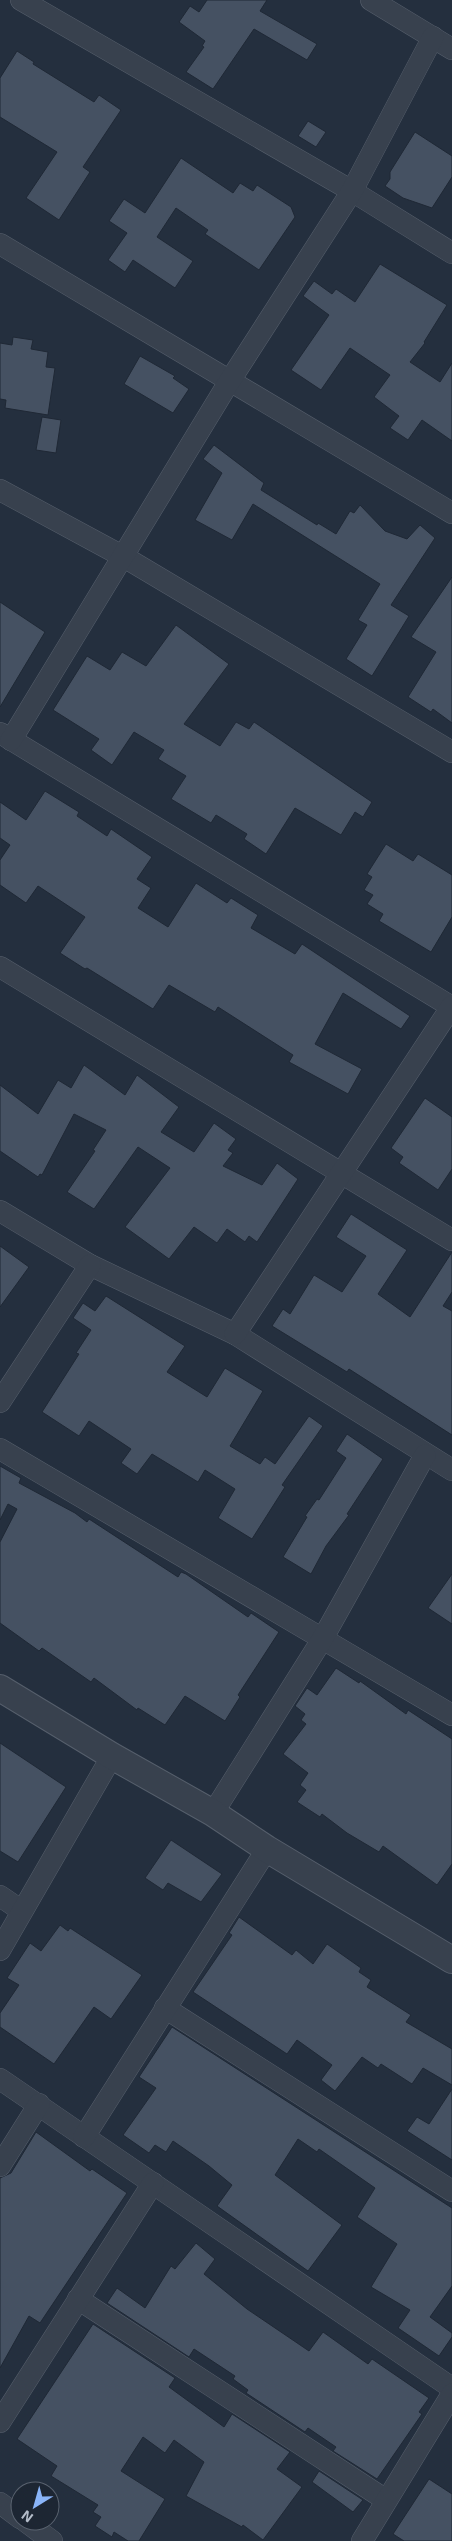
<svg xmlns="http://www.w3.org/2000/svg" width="452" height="2541" viewBox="0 0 452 2541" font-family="'Exo 2',sans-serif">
<rect width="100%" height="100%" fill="#242f3e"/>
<g fill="#455162" stroke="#1f2835">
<polygon points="207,0 267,0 260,11 317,44 307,60 254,29 213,89 186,72 204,47 202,46 205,41 179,22 190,6 199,12"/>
<polygon points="17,51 34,62 33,64 94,102 99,95 121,110 83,167 90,172 59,220 26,198 57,152 0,117 0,78"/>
<polygon points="308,121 326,132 316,147 298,136"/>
<polygon points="415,132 452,156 452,177 432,208 403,198 385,186 390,179 390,172"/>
<polygon points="181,158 233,193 240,183 253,191 257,185 291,207 295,217 259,270 205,234 208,230 176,208 157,237 193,261 175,288 133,260 125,272 108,260 127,233 109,221 124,199 145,213"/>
<polygon points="380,264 447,305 424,342 425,343 410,362 440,382 452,363 452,441 422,420 408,440 390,428 399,416 374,397 390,375 350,348 321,390 291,370 329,315 303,296 314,281 332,294 336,289 355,302"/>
<polygon points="13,337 33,340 31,349 48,352 46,367 55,368 48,415 5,408 6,400 0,399 0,343 12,345"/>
<polygon points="140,356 175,376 173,378 189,389 173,413 124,384"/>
<polygon points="42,417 61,420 56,453 36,450"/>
<polygon points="214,445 264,483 261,490 317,525 318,523 336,534 350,511 354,513 360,505 385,531 407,539 420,525 435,538 391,605 409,616 372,676 346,659 367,625 358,620 380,584 253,504 232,540 195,520 222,473 203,459"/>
<polygon points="452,577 452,723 433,709 431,712 408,697 436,652 411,637"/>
<polygon points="0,602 45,632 0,707"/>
<polygon points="176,625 229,664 184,724 220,746 236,722 249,729 254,722 372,802 363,817 355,812 341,835 295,808 266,854 244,839 247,834 216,815 211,823 171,799 186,776 158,759 164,750 134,732 112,765 91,750 99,739 53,710 87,656 110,670 122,652 146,666"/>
<polygon points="45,791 79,812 77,816 107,836 111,829 152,857 137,879 151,888 138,908 168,927 196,883 227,903 231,898 258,915 251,928 295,954 302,944 410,1016 401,1029 343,993 315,1044 362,1069 348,1094 289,1062 293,1055 218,1007 215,1012 169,985 153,1009 87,968 85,969 60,953 85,917 38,886 26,903 0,885 0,860 10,845 0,838 0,802 26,820"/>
<polygon points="386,844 413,861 418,854 452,875 452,917 431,952 379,921 383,914 367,904 373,895 364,890 372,877 367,874"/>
<polygon points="84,1065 125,1095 137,1075 179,1107 161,1132 194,1152 214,1123 236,1139 228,1150 233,1153 223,1166 262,1185 277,1163 298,1179 257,1242 249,1236 245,1242 227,1229 217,1243 194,1227 169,1259 125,1227 170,1168 138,1147 94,1209 67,1192 95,1151 93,1150 106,1130 74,1114 42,1175 40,1174 38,1177 0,1151 0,1085 38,1114 58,1080 71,1088"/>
<polygon points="425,1098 452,1117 452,1169 438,1190 399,1163 403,1157 391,1148"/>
<polygon points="351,1214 407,1250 378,1294 410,1317 452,1252 452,1292 443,1306 452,1311 452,1435 349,1369 347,1372 272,1326 283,1309 290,1314 314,1275 342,1292 366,1256 336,1237"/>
<polygon points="0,1246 29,1267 0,1307"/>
<polygon points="106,1296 185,1346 167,1372 207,1397 225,1368 263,1391 230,1446 260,1464 265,1457 275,1464 309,1416 323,1426 282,1485 285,1487 252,1539 218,1518 235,1489 205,1470 198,1482 152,1454 137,1474 121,1463 131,1449 89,1421 79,1436 42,1412 79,1354 76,1353 91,1330 73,1318 83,1303 95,1311"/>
<polygon points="347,1434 383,1459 347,1514 349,1515 326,1546 311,1574 283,1557 307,1517 305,1516 317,1499 319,1500 346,1458 336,1451"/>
<polygon points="0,1466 21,1478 19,1483 75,1513 87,1522 89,1519 178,1577 181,1572 186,1574 248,1617 251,1613 279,1632 238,1695 240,1697 225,1721 185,1696 165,1725 138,1708 137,1710 94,1678 91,1682 42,1648 39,1651 0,1623 0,1542 17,1509 8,1504 0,1520"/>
<polygon points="452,1574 452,1624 428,1608"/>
<polygon points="336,1668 359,1683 360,1681 406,1714 408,1710 452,1739 452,1864 437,1885 383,1846 379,1852 347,1833 322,1814 320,1817 297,1802 306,1790 300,1785 308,1773 283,1754 306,1724 301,1720 305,1714 295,1706 307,1688 317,1695"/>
<polygon points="0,1743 66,1787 18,1862 0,1851"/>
<polygon points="171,1840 222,1874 201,1902 168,1883 163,1890 145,1878"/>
<polygon points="239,1917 292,1955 296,1950 313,1964 327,1944 361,1968 359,1972 371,1980 367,1987 411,2015 406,2022 452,2049 452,2085 423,2068 412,2084 381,2064 378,2068 362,2057 335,2091 321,2080 332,2065 297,2040 287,2054 193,1992 232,1935 229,1933"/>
<polygon points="60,1925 68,1931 70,1928 142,1975 111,2019 94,2007 54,2064 0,2027 0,2013 19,1985 7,1978 30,1943 41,1951"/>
<polygon points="172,2027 452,2208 452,2286 430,2317 452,2333 452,2337 439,2356 398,2328 410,2310 371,2287 397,2244 357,2217 375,2188 319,2149 317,2152 298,2139 275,2175 342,2225 308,2271 217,2206 232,2185 209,2166 173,2141 166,2152 155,2145 149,2153 123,2135 156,2088 139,2077"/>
<polygon points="452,2089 452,2160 407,2131 417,2117 429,2124"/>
<polygon points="36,2132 90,2171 92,2169 127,2193 40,2323 29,2316 0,2368 0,2178 11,2173"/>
<polygon points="196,2243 215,2259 204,2274 247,2309 309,2351 323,2332 368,2364 372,2359 429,2398 419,2412 422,2414 377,2479 333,2451 336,2447 308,2428 305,2432 246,2393 248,2390 233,2379 235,2376 194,2349 189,2357 107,2303 117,2288 145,2308 171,2266 175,2269"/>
<polygon points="93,2324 175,2378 169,2387 224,2427 232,2414 290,2452 277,2469 302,2487 263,2540 243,2525 242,2527 186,2496 204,2462 174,2440 165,2453 143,2437 121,2471 165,2499 139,2541 128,2541 114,2532 112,2537 95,2526 101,2517 93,2512 98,2505 51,2476 57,2466 17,2439"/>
<polygon points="319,2471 363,2500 353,2512 312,2482"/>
<polygon points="429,2479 452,2494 452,2541 404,2541 393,2534"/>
</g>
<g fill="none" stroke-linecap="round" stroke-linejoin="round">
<g stroke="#565f6c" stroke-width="22">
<g id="minor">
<polyline points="21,0 352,191 452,253"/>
<polyline points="371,0 452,49"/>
<polyline points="0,244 452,513"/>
<polyline points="0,490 124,557 452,752"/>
<polyline points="0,733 452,1007"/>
<polyline points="11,740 229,382 352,191 433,37"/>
<polyline points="0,967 452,1240"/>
<polyline points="0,1211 90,1265 235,1334 452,1470"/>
<polyline points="235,1334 452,1006"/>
<polyline points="0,1402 90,1265"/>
<polyline points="0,1449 452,1715"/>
<polyline points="213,1813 323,1638 425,1455"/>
<polyline points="0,1896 22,1911"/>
<polyline points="0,1950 112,1756"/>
<polyline points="165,2008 452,2191"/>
<polyline points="0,2079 452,2388"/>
<polyline points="84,2137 267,1849"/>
<polyline points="0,2166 39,2104"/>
<polyline points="78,2299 386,2500"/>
<polyline points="0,2422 153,2183"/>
<polyline points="0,2503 20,2518"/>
<polyline points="25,2521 52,2541"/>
<polyline points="362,2541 452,2394"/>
</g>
</g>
<g stroke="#565f6c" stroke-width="28">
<polyline id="tertiary" points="0,1688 112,1756 213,1813 267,1849 452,1960"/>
</g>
<use href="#minor" stroke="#38414e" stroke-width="21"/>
<use href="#tertiary" stroke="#38414e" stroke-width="26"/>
</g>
<g transform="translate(35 2506) rotate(217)"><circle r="24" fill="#1d2633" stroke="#59626f"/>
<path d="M0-4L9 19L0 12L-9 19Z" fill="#8ab4f8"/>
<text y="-8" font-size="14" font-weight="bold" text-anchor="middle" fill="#b4bcc9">N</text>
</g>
</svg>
